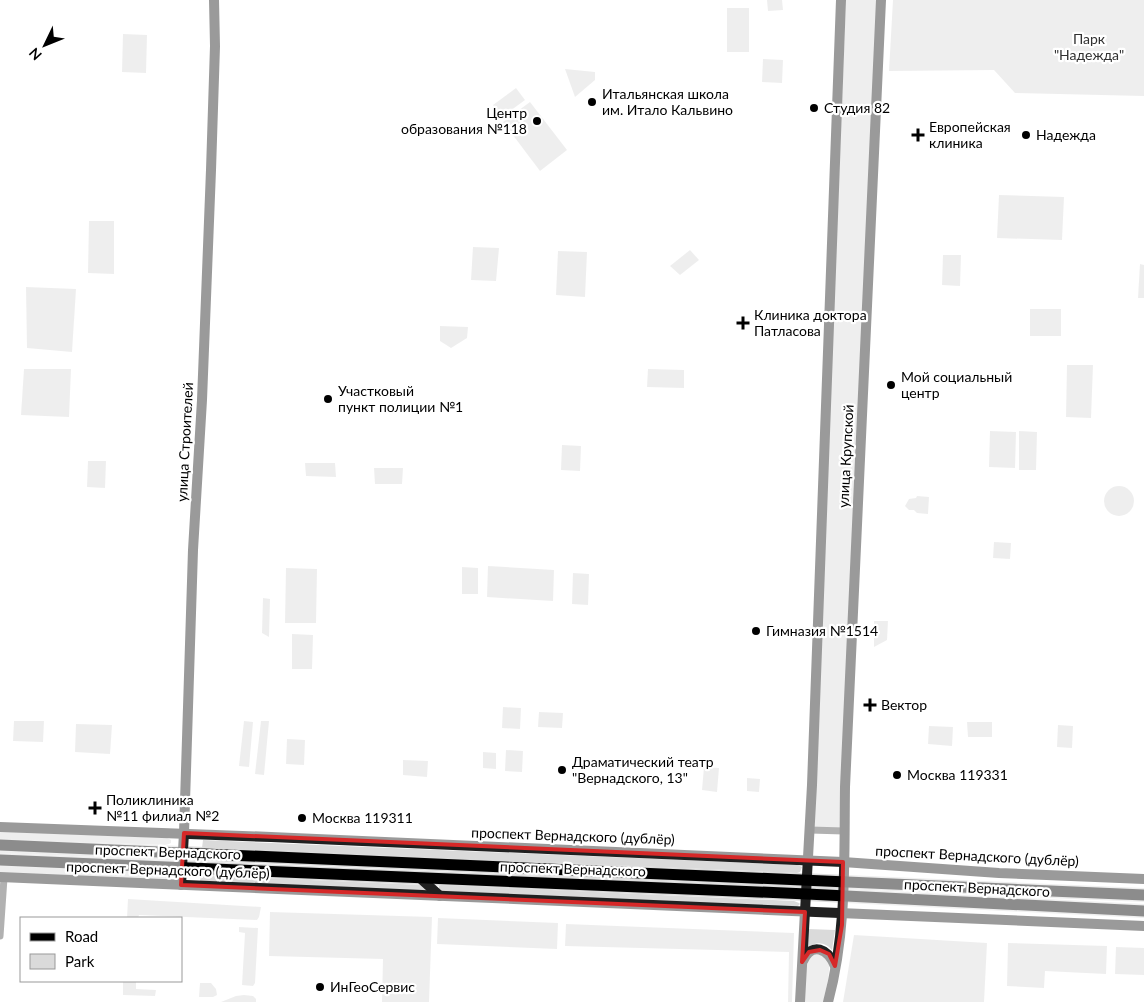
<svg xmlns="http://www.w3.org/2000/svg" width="1144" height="1002" viewBox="0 0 1144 1002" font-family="Lato,sans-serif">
<rect width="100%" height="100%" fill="#fff"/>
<g fill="#dadada">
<polygon points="767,0 782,0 783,10 768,11"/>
<polygon points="846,0 878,0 841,828 813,828"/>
<polygon points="893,0 1144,0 1144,96 1015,93 994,70 889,71"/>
<rect x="727" y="8" width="22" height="44"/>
<polygon points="123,34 147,35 146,73 122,72"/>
<polygon points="763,59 783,60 782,83 762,82"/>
<polygon points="565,69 595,72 595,80 575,97"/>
<polygon points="516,88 525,100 502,117 493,105"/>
<polygon points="530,102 567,150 540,171 503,122"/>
<polygon points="999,195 1064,197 1062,240 997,238"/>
<polygon points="89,221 114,221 114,274 88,273"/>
<polygon points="473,247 499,248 496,281 471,280"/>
<polygon points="690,250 699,260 680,275 670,266"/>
<polygon points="558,251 587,252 585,297 556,295"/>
<polygon points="943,255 961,255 960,286 942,285"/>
<polygon points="1140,264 1144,265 1144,298 1138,298"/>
<polygon points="26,287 76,289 72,352 27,348"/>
<rect x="1030" y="309" width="31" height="27"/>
<polygon points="440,326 468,327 467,338 451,348 440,341"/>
<polygon points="1067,365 1093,365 1091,418 1066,417"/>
<polygon points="24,369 71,369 69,417 21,415"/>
<polygon points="648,369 684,370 684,388 647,387"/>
<polygon points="990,431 1016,432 1015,468 989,467"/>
<polygon points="1019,431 1037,432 1036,470 1019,470"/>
<polygon points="562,445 581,446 580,471 561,470"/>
<polygon points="88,461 106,461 105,488 87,487"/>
<polygon points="305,463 335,463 336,477 306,476"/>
<polygon points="374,468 403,468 402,484 375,484"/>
<circle cx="1119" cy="501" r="15"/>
<polygon points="917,496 929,497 928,514 917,513 914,510 909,510 905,506 909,499 916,498"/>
<polygon points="994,542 1011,543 1010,559 993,558"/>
<polygon points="488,566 554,570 553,601 487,597"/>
<polygon points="462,567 478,568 478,594 462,594"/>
<polygon points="286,568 317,569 316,623 285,623"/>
<polygon points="573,573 589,574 588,605 572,604"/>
<polygon points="263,598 270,599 269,637 262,633"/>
<polygon points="874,621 888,621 887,640 874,647"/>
<polygon points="292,634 313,635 312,669 292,669"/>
<polygon points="503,707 521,708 520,729 502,728"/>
<polygon points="539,712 563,713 562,728 538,727"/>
<polygon points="14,721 44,721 43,742 13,741"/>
<polygon points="244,721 253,722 249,767 239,766"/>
<polygon points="261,721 269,721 264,775 255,774"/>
<polygon points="967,722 992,722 992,737 968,737"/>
<polygon points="76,724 112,725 110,754 75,752"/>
<polygon points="1058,725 1073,726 1072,748 1057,747"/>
<polygon points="929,726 953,727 952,746 928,744"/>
<polygon points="287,739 305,740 304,765 286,764"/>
<polygon points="506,750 523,751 522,772 505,771"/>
<polygon points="483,752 496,753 496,769 483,768"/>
<polygon points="403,760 428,761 427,777 403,775"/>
<polygon points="704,767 719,768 717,792 702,790"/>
<polygon points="747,778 760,779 759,792 747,791"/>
<polygon points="0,831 167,838 171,840 171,843 169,844 165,845 0,839"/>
<polygon points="203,840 797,865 800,866 802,867 800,872 797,873 202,848"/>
<polygon points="0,850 172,857 171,860 0,853"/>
<polygon points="0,866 167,872 169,873 170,877 166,880 0,874"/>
<polygon points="201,875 422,885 425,888 425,890 422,891 200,881"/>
<polygon points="441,885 794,901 799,903 800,904 797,907 442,892 439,890 439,886"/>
<polygon points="128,899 261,907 259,917 257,920 139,915 138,918 127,918"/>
<polygon points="270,912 432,917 429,1002 382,1002 383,959 269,956"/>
<polygon points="438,918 558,923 557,949 437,944"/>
<polygon points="566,924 794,933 792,1002 788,1002 789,952 565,946"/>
<polygon points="239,927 258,928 255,983 253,986 242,985 245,933 239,932"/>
<path d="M808,929L835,930L832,950C825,942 816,941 808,948Z"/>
<polygon points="854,935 987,943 984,1002 843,1002"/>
<polygon points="1008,943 1107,946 1106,974 1045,971 1044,988 1007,986"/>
<polygon points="1116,947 1144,948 1144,975 1115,974"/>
<polygon points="819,953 830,962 828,980 823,1002 804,1002 806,965 811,956"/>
<polygon points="123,981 136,981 136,989 156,990 155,996 123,995"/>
<polygon points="200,983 211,983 216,989 217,995 213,997 199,997"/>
<polygon points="244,995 253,996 256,999 256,1002 221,1002 236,996"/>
</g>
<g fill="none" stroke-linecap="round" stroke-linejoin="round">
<g stroke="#dbdbdb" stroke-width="14">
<g id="primary">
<polyline points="0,845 1144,895"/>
<polyline points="0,860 807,894 1144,911"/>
</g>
</g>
<g stroke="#535353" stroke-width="7">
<polyline points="810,830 844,831"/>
<polyline points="0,936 4,878"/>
</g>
<g stroke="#202020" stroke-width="10">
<polyline points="0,827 271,837 843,862 999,873 1144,879"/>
<polyline points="0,877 1144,926"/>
<polyline points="420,878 440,896"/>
<polyline points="181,885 184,833 193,550 202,400 211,170 215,46 214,0"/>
<path d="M803,961C812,941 828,949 835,966"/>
<polyline points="800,1002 812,785 841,0"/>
<path d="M828,1002C847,932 844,859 845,787L881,0"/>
</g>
<use href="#primary" stroke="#000" stroke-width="11"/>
</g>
<path d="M0 0H1144V1002H0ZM184,833L843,862L842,925L835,966L829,954L820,950L809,952L802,962L805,912L181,885Z" fill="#fff" fill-opacity=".55" fill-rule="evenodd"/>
<path fill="none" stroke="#d62828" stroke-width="4" stroke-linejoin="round" d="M184,833L843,862L842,925L835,966L829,954L820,950L809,952L802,962L805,912L181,885Z"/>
<g fill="#000" stroke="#fff" stroke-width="2">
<circle cx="592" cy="102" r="5"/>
<circle cx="814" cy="108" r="5"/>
<circle cx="537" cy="121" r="5"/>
<path d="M915.5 127.5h5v5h5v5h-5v5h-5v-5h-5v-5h5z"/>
<circle cx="1026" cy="135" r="5"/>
<path d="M740.5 315.5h5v5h5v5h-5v5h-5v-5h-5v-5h5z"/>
<circle cx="891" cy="385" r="5"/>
<circle cx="328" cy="399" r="5"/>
<circle cx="756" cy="631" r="5"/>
<path d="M867.5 697.5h5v5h5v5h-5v5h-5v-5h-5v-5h5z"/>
<circle cx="562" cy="770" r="5"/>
<circle cx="897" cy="775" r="5"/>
<path d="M92.5 800.5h5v5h5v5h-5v5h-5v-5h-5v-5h5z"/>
<circle cx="302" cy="818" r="5"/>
<circle cx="320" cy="987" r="5"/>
</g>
<g text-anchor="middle" stroke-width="4.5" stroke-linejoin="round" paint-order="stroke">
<g font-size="14" fill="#313131" stroke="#fff">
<text x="1089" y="44">Парк<tspan x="1089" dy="16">"Надежда"</tspan></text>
</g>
<g font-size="14" fill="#000" stroke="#fff" text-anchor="start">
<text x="602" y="99">Итальянская школа<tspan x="602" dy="16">им. Итало Кальвино</tspan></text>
<text x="824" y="113">Студия 82</text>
<text x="527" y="118" text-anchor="end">Центр<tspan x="527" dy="16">образования №118</tspan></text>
<text x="929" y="132">Европейская<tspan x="929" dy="16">клиника</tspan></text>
<text x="1036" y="140">Надежда</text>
<text x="754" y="320">Клиника доктора<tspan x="754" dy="16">Патласова</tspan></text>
<text x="901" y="382">Мой социальный<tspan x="901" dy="16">центр</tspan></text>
<text x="338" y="396">Участковый<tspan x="338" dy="16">пункт полиции №1</tspan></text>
<text x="766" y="636">Гимназия №1514</text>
<text x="881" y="710">Вектор</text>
<text x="572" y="767">Драматический театр<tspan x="572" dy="16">"Вернадского, 13"</tspan></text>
<text x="907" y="780">Москва 119331</text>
<text x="106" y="805">Поликлиника<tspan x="106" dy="16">№11 филиал №2</tspan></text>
<text x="312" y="823">Москва 119311</text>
<text x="330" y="992">ИнГеоСервис</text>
</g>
<g font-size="14" fill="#000" stroke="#fff">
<text transform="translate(185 442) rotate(-87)" y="5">улица Строителей</text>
<text transform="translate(846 456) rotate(-87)" y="5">улица Крупской</text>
<text transform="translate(573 836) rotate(2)" y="5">проспект Вернадского (дублёр)</text>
<text transform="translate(168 852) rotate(2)" y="5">проспект Вернадского</text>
<text transform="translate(977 856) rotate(3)" y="5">проспект Вернадского (дублёр)</text>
<text transform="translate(573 869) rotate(2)" y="5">проспект Вернадского</text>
<text transform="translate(168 870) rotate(2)" y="5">проспект Вернадского (дублёр)</text>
<text transform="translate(977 888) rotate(3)" y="5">проспект Вернадского</text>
</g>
</g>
<rect x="20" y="917" width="162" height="65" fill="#ffffff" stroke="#999999"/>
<rect x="30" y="933" width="25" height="8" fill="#000000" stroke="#999999"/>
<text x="65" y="942" font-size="15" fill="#000000">Road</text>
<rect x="30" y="954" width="25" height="15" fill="#dadada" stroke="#999999"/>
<text x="65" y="967" font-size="15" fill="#000000">Park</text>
<g transform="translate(45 45) rotate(227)" stroke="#ffffff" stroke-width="4" paint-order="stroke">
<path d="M0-4L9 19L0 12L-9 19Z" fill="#000000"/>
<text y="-8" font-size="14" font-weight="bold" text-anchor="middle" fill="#000000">N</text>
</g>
</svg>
